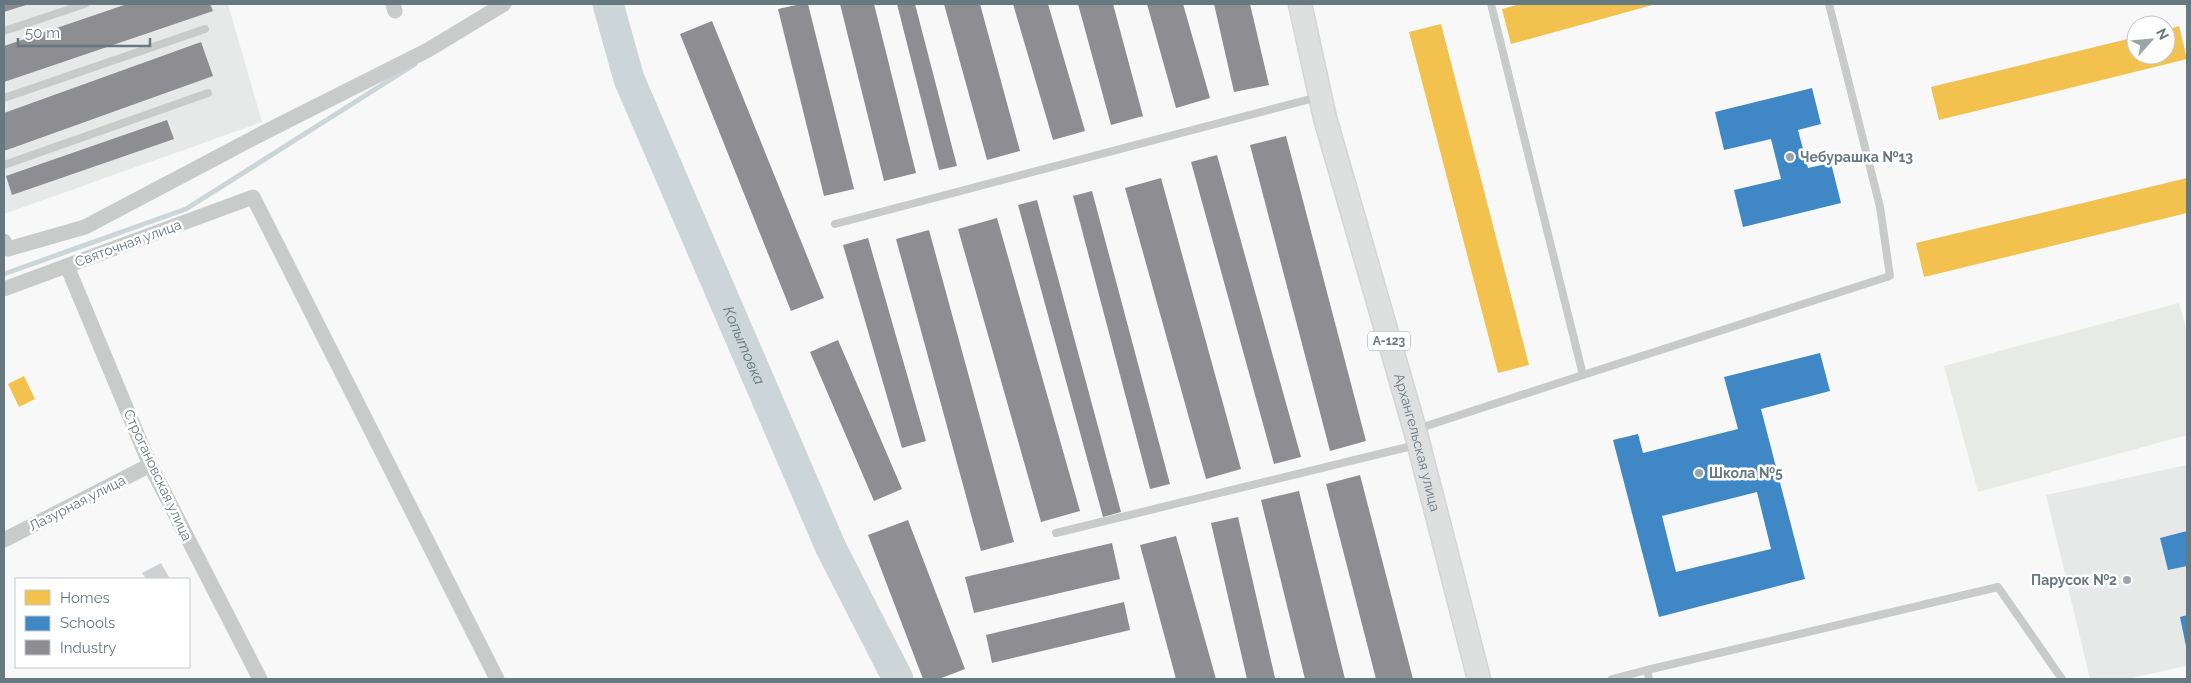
<svg xmlns="http://www.w3.org/2000/svg" width="2191" height="683" viewBox="0 0 2191 683" font-family="Raleway,sans-serif">
<rect width="100%" height="100%" fill="#f8f8f8"/>
<g fill="#e7e9e8">
<polygon points="4,4 228,4 262,122 4,214"/>
<polygon points="2187,465 2187,670 2186,666 2127,679 2090,679 2046,495"/>
</g>
<polygon fill="#e8eae5" points="2179,303 2187,332 2187,435 1978,492 1944,366"/>
<g fill="#f2c14e">
<polygon points="1520,4 1656,4 1511,44 1502,9"/>
<polygon points="1441,24 1529,365 1498,373 1409,32"/>
<polygon points="2179,26 2187,59 1939,120 1931,87 2136,37 2136,55 2166,55 2166,30"/>
<polygon points="2187,178 2187,213 1924,277 1916,243"/>
<polygon points="24,376 35,399 19,407 8,384"/>
</g>
<g fill="#3f88c5" fill-rule="evenodd">
<polygon points="1812,88 1821,124 1798,130 1808,168 1831,163 1841,203 1743,227 1734,190 1781,179 1771,139 1724,150 1715,112"/>
<path d="M1820,353L1830,391L1761,409L1805,579L1659,617L1613,440L1638,434L1643,453L1738,429L1724,377ZM1757,492L1771,549L1676,572L1662,516Z"/>
<polygon points="2187,531 2187,566 2168,570 2160,538"/>
<polygon points="2187,615 2187,646 2186,646 2180,617"/>
</g>
<g fill="#8d8d92">
<polygon points="4,4 29,4 4,12"/>
<polygon points="127,4 210,4 213,11 4,82 4,46"/>
<polygon points="801,4 808,4 854,189 824,196 778,9"/>
<polygon points="840,4 874,4 916,173 884,181"/>
<polygon points="897,4 915,4 957,166 939,170"/>
<polygon points="944,4 980,4 1020,151 987,160"/>
<polygon points="1013,4 1048,4 1085,131 1053,140"/>
<polygon points="1078,4 1113,4 1143,116 1111,125"/>
<polygon points="1147,4 1183,4 1210,98 1176,108"/>
<polygon points="1214,4 1250,4 1269,85 1234,92"/>
<polygon points="712,21 824,298 791,311 680,34"/>
<polygon points="201,42 213,76 4,151 4,113"/>
<polygon points="167,120 174,139 12,195 6,176"/>
<polygon points="1286,136 1366,441 1330,451 1250,145"/>
<polygon points="1217,155 1301,457 1274,464 1191,162"/>
<polygon points="1161,178 1241,469 1206,479 1125,188"/>
<polygon points="1092,191 1170,484 1150,489 1073,196"/>
<polygon points="1037,200 1121,512 1103,517 1018,205"/>
<polygon points="997,218 1080,511 1041,522 958,229"/>
<polygon points="929,230 1014,542 981,551 896,239"/>
<polygon points="868,238 926,441 902,448 843,245"/>
<polygon points="838,340 902,489 874,501 810,352"/>
<polygon points="1360,475 1413,679 1376,679 1326,484"/>
<polygon points="1299,491 1345,679 1305,679 1261,500"/>
<polygon points="1238,517 1275,678 1271,679 1247,679 1211,523"/>
<polygon points="908,520 965,669 939,679 923,679 868,535"/>
<polygon points="1176,536 1216,679 1176,679 1140,545"/>
<polygon points="1112,543 1120,579 974,613 965,577"/>
<polygon points="1124,602 1130,630 992,663 986,635"/>
</g>
<g fill="none" stroke-linecap="round" stroke-linejoin="round">
<polyline stroke="#ccd5d7" stroke-width="5" points="4,274 186,209 415,64"/>
<path stroke="#ccd5d7" stroke-width="31" id="s1" d="M608,4L629,79L831,548L898,679"/>
</g>
<polygon fill="#cfd0d1" points="161,563 170,579 146,579 142,573"/>
<g fill="none" stroke-linecap="round" stroke-linejoin="round">
<g stroke="#d4d5d6" stroke-width="25">
<g id="primary">
<path id="s2" d="M1300,4L1325,118L1415,430L1479,679"/>
</g>
</g>
<g stroke="#c9cbcb" stroke-width="8">
<polyline points="4,31 85,4"/>
<polyline points="4,98 205,29"/>
<polyline points="4,165 208,93"/>
<polyline points="835,224 1318,97"/>
<polyline points="1583,375 1890,276 1880,207 1829,4"/>
<polyline points="1417,429 1583,375 1491,4"/>
<polyline points="1056,533 1416,445"/>
<polyline points="1647,670 1998,587 2062,679"/>
<polyline points="1612,679 1647,670 1649,679"/>
</g>
<g stroke="#c9cbcb" stroke-width="15">
<polyline points="393,4 395,11"/>
<polyline points="4,241 8,249 85,227 265,132 428,50 504,4"/>
<polyline points="67,266 150,465 260,679"/>
<polyline points="4,289 253,197 497,679"/>
<polyline points="4,540 150,465"/>
</g>
<use href="#primary" stroke="#dedfdf" stroke-width="22"/>
</g>
<g fill="#99a5aa" stroke="#fff" stroke-width="2">
<circle cx="1790" cy="157" r="5"/>
<circle cx="1699" cy="473" r="5"/>
<circle cx="2127" cy="580" r="5"/>
</g>
<g text-anchor="middle" stroke-width="5" stroke-linejoin="round" paint-order="stroke">
<rect fill="#fff" stroke="#94a0a6" stroke-width="1" x="1368" y="331.5" width="42" height="19" rx="4"/>
<g font-size="12" font-weight="bold" fill="#667880">
<text x="1389" y="345">А-123</text>
</g>
<g font-size="14" font-weight="bold" fill="#667880" stroke="#fff" text-anchor="start">
<text x="1800" y="162">Чебурашка №13</text>
<text x="1709" y="478">Школа №5</text>
<text x="2117" y="585" text-anchor="end">Парусок №2</text>
</g>
<g font-size="14" fill="#667880" stroke="#fff">
<text transform="translate(128 243) rotate(-20)" y="5">Святочная улица</text>
<text dy="5" stroke="none"><textPath href="#s2" startOffset="454">Архангельская улица</textPath></text>
<text transform="translate(158 475) rotate(65)" y="5">Строгановская улица</text>
<text transform="translate(77 503) rotate(-27)" y="5">Лазурная улица</text>
</g>
<g font-size="15" font-style="italic" fill="#60767a" stroke="#fff">
<text dy="5" stroke="none"><textPath href="#s1" startOffset="368">Копытовка</textPath></text>
</g>
</g>
<rect width="2191" height="683" fill="none" stroke="#667880" stroke-width="10"/>
<rect x="15" y="578" width="175" height="90" fill="#ffffff" stroke="#c2c9cc"/>
<rect x="25" y="590" width="25" height="15" fill="#f2c14e" stroke="#c2c9cc"/>
<text x="60" y="603" font-size="15" fill="#667880">Homes</text>
<rect x="25" y="616" width="25" height="15" fill="#3f88c5" stroke="#c2c9cc"/>
<text x="60" y="628" font-size="15" fill="#667880">Schools</text>
<rect x="25" y="640" width="25" height="15" fill="#8d8d92" stroke="#c2c9cc"/>
<text x="60" y="653" font-size="15" fill="#667880">Industry</text>
<g transform="translate(2151 40) rotate(63)"><circle r="24" fill="#ffffff" stroke="#c2c9cc"/>
<path d="M0-4L9 19L0 12L-9 19Z" fill="#99a5aa"/>
<text y="-8" font-size="14" font-weight="bold" text-anchor="middle" fill="#667880">N</text>
</g>
<path d="M18 38v8h132v-8" fill="none" stroke="#667880" stroke-width="2.5"/>
<text x="25" y="38" font-size="15" fill="#667880" stroke="#ffffff" stroke-width="4" paint-order="stroke">50 m</text>
</svg>
